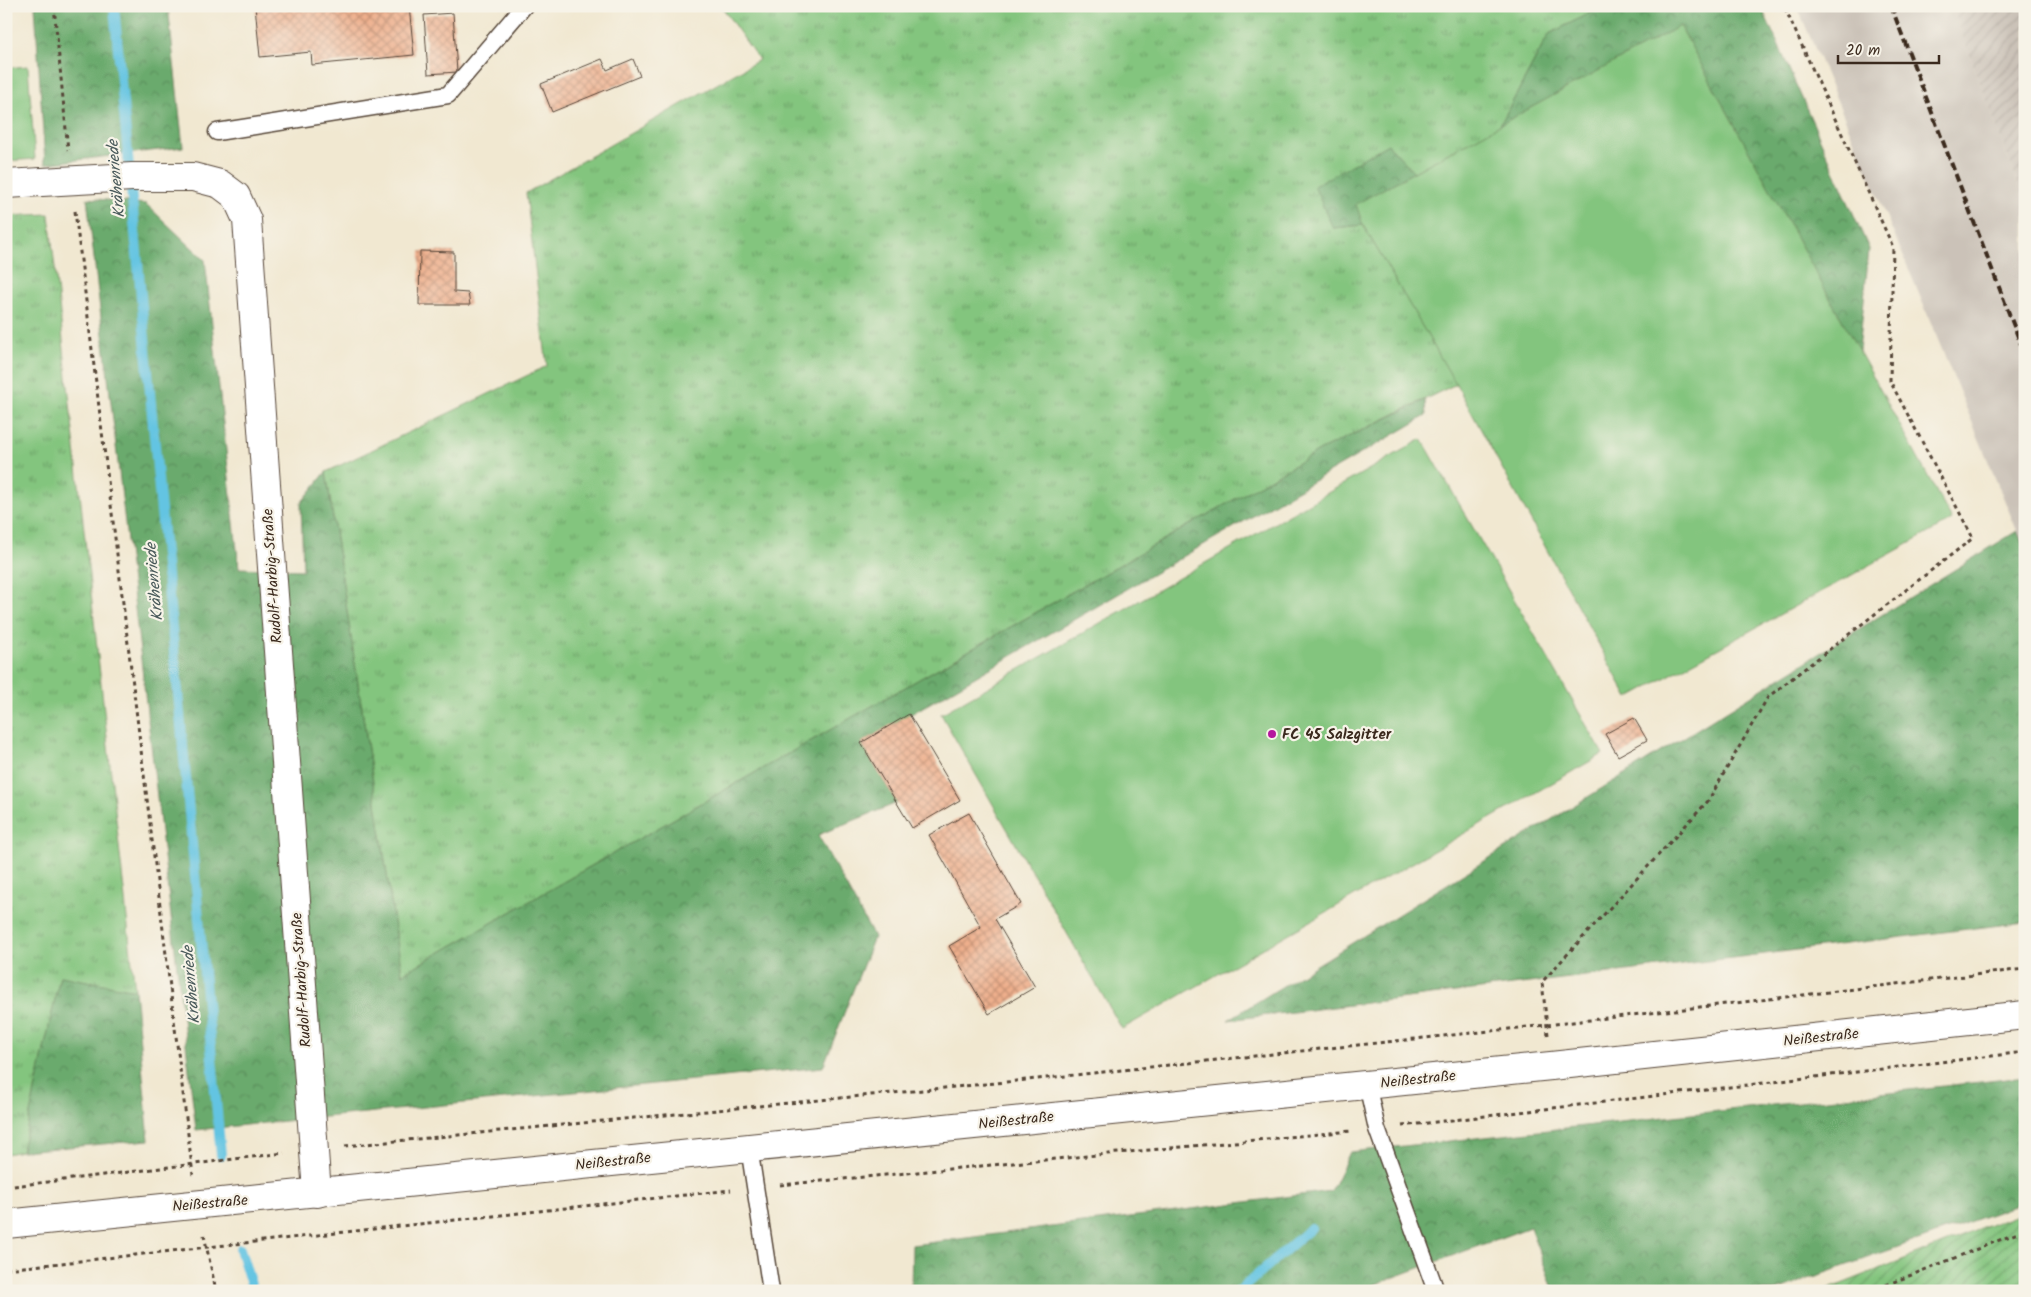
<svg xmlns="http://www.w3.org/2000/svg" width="2031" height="1297" viewBox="0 0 2031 1297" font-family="Kalam,sans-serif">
<defs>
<pattern id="industrial-furrows" width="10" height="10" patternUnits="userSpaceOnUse" patternTransform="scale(1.25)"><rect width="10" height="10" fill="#cbc2b8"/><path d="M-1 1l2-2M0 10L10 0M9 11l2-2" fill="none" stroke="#afa79e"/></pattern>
<pattern id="grass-tufts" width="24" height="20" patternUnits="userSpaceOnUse" patternTransform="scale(1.25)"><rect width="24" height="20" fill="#83c57e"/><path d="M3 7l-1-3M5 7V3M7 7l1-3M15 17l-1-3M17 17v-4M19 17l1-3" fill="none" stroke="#6ca067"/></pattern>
<pattern id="forest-crowns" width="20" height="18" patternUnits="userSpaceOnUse" patternTransform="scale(1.25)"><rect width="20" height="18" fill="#6aaa6d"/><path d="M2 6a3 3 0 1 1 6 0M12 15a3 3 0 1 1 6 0" fill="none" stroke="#588b59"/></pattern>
<pattern id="garden-furrows" width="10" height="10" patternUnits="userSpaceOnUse" patternTransform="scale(1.25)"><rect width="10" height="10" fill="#83c57e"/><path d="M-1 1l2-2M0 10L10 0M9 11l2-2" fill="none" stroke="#6ca067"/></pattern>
<pattern id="building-cross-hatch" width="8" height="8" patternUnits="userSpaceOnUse" patternTransform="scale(1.25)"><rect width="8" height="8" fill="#eeaf8c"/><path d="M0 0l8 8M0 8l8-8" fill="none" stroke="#c28f72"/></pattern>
</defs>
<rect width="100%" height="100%" fill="#f7f3e8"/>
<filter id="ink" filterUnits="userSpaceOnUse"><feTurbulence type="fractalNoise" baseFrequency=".02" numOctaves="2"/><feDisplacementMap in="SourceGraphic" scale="10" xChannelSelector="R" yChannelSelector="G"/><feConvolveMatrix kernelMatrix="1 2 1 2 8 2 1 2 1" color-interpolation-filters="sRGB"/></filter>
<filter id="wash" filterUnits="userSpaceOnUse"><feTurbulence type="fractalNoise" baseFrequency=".0096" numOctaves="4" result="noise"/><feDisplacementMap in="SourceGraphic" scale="20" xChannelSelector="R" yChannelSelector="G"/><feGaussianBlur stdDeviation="1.12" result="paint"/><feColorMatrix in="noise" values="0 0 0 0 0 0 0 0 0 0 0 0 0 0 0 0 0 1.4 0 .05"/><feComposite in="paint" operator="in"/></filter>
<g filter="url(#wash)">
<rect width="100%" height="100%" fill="#f1e8d1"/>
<polygon fill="url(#industrial-furrows)" points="1951,6 2025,6 2025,203"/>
<polygon fill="#cbc2b8" points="1797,6 1951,6 2025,203 2025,550 1907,265"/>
<g fill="url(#grass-tufts)" stroke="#5f784e">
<polygon points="721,6 1604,6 1549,34 1500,125 1414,172 1388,144 1333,228 1363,225 1456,384 1321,450 402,974 326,472 547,366 526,193 759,60"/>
<polygon points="49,214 135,990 60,976 22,1151 6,1154 6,216"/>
</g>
<g fill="url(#forest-crowns)" stroke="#526a46">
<polygon points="35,6 168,6 183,147 45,164"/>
<polygon points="1604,6 1761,6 1869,249 1859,351 1680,26 1500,125 1549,34"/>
<polygon points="1388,144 1414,172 1357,204 1363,225 1333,228 1314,186"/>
<polygon points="87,198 146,204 205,260 239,568 303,570 301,503 326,472 402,974 1321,450 1425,400 1426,416 861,743 897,803 818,835 874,937 823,1067 196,1130"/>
<polygon points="2017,531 2025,550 2025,922 1228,1020"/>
<polygon points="60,976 135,990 149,1140 22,1151"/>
<polygon points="2025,1077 2025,1202 1774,1291 1554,1291 1530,1227 1357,1291 911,1291 912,1245 1331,1191 1350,1152"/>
</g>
<polygon fill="url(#garden-furrows)" stroke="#5f784e" points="2025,1211 2025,1291 1824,1291"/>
<g fill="#83c57e" stroke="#5f784e">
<polygon points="1680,26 1952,520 1628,698 1456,384 1363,225 1356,204"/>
<polygon points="28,66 35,159 6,161 6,68"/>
<polygon points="1422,439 1603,754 1122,1029 941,714"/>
</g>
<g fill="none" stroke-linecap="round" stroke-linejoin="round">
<g stroke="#64c4e2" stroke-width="10">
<polyline points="114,6 221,1155"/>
<polyline points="240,1249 253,1291"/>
<polyline points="1239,1291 1311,1228"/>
</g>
</g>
<g id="blocks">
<g fill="url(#building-cross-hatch)">
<polygon points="255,6 409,6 414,55 312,65 311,52 260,57"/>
<polygon points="453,13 457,72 428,74 424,15"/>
<polygon points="602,59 607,70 633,59 640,76 552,112 541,84"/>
<polygon points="420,251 454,252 454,292 468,293 470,305 419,305"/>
<polygon points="909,714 960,800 912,828 861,743"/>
<polygon points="1634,718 1647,740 1618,756 1605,734"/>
<polygon points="969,813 1021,904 995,919 1035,987 989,1014 949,946 981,927 929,835"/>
</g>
</g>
</g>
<g filter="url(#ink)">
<use href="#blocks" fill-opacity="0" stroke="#564639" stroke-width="1"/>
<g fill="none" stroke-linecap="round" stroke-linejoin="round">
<g stroke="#564639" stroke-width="19">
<g id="service">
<polyline points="217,132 448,95 524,6"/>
<polyline points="1367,1084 1377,1129 1436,1291"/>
<polyline points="749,1147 771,1291"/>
</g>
</g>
<g stroke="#564639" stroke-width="30">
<polyline id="minor" points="6,184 132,177 193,177 220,184 236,196 247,220 317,1193"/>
</g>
<g stroke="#564639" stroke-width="30">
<polyline id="tertiary" points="6,1224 1551,1066 2025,1015"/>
</g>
<g stroke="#564639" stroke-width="3" stroke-dasharray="4 4" stroke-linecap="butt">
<polyline points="54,6 68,150"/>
<polyline points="75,211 193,1175"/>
<polyline points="1548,1035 1542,982 1708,801 1768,697 1973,538 1890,381 1893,247 1784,6"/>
<polyline points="1402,1126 2025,1052"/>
<polyline points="345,1146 1037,1079 1547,1025 2025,969"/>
<polyline points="780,1185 1351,1131"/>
<polyline points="6,1187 284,1153"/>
<polyline points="204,1235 216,1291"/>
<polyline points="6,1269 731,1190"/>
<polyline points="1871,1291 2025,1230"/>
</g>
<use href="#service" stroke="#fff" stroke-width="16"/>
<use href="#minor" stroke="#fff" stroke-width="28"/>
<use href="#tertiary" stroke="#fff" stroke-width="28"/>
<polyline stroke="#3b2a1e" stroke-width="4" stroke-dasharray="8 4" stroke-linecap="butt" points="1891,6 2025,355"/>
</g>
</g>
<circle fill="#b5179e" stroke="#f7f3e8" stroke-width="2" cx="1272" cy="734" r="5"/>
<g text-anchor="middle" stroke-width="4.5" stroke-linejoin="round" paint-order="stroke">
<g font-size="15" fill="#3b2a1e" stroke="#f7f3e8">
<text transform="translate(272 576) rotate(-94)" y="5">Rudolf-Harbig-Straße</text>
<text transform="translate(301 980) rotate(-94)" y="5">Rudolf-Harbig-Straße</text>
<text transform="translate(1821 1037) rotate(-6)" y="5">Neißestraße</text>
<text transform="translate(1418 1079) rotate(-6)" y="5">Neißestraße</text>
<text transform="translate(1016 1120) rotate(-6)" y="5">Neißestraße</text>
<text transform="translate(613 1161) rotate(-6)" y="5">Neißestraße</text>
<text transform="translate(210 1203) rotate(-5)" y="5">Neißestraße</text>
</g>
<g font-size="15" font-weight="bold" fill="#3b2a1e" stroke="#f7f3e8" text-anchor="start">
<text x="1282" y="739">FC 45 Salzgitter</text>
</g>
<g font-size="16" font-style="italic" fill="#475859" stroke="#f7f3e8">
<text transform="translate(115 179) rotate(-95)" y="6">Krähenriede</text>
<text transform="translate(153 582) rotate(-95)" y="6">Krähenriede</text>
<text transform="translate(190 985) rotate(-95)" y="6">Krähenriede</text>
</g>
</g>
<rect width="2031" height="1297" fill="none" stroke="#f7f3e8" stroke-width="25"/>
<path d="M1838 55v8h101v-8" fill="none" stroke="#3b2a1e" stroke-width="2.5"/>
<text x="1846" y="55" font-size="15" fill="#3b2a1e" stroke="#f7f3e8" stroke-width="4" paint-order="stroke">20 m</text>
</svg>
